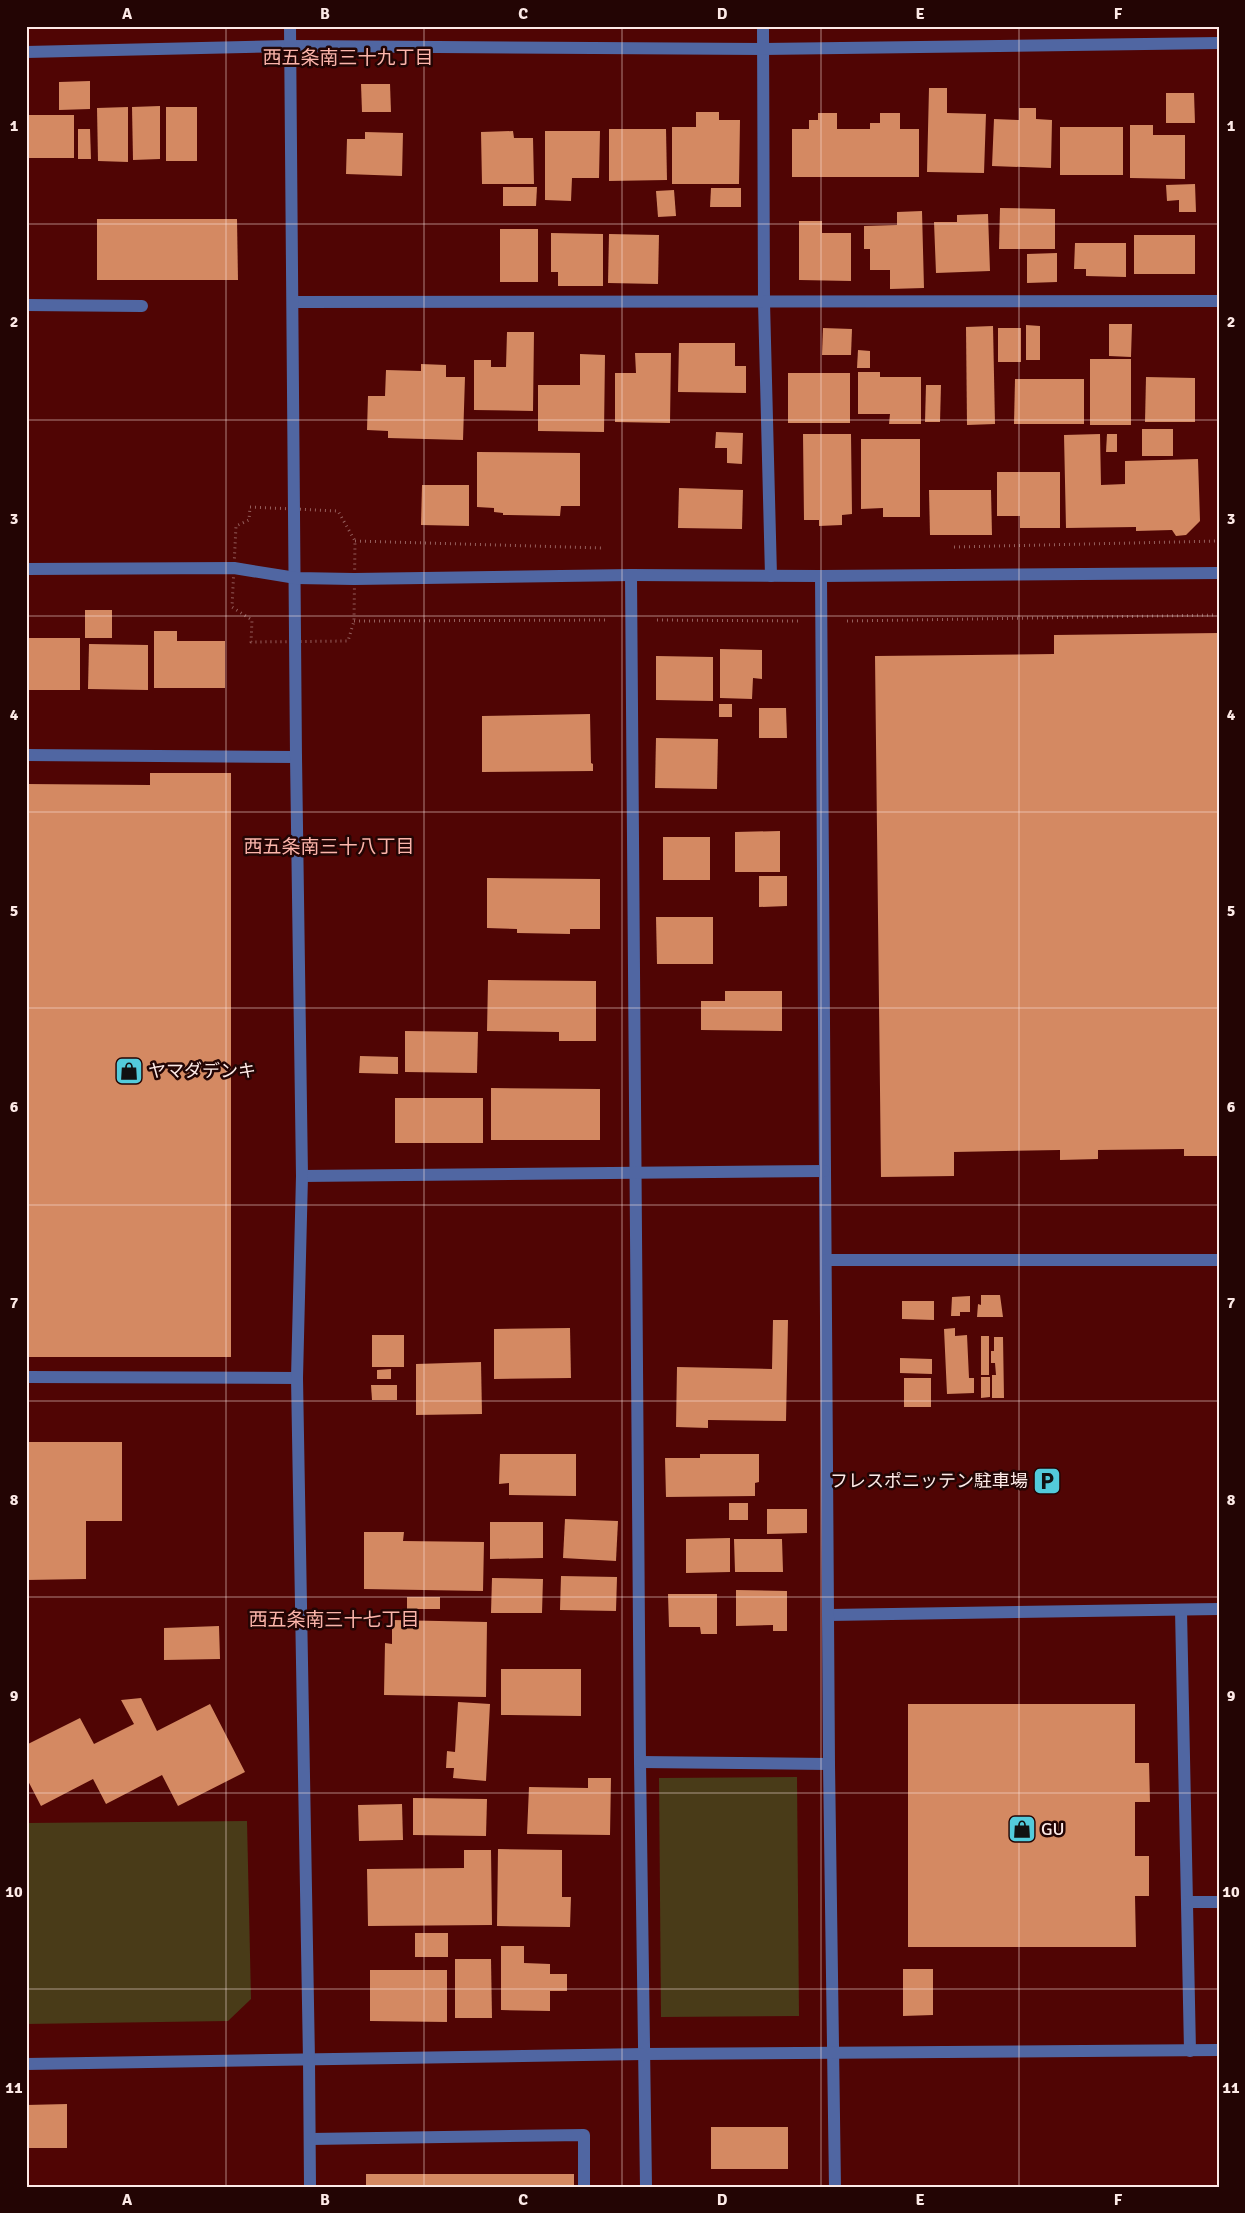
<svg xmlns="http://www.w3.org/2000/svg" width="1245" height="2213" viewBox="0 0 1245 2213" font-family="Signika,'Noto Sans JP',sans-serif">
<rect width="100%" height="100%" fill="#500504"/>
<g fill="#493b18">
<polygon points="797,1777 799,2016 661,2017 659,1778"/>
<polygon points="247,1821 251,1999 228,2021 26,2024 26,1823"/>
</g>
<g fill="#d48962">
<polygon points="90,81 90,109 59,110 59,82"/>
<polygon points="361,84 390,84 391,112 362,112"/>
<polygon points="929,88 947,88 947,113 986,114 984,173 927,172"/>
<polygon points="1166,93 1194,93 1195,123 1166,123"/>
<polygon points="160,106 160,159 133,160 132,107"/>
<polygon points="128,107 128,162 98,161 97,108"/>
<rect x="166" y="107" width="31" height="54"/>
<polygon points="1019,108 1036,108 1036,119 1052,120 1051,168 992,166 994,119 1019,120"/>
<polygon points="696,112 719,112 719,120 740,120 739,184 672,184 672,127 696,127"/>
<polygon points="818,113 837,113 837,129 870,129 870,123 880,123 880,113 900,113 900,129 919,129 919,177 792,177 792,129 809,129 809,120 818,120"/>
<rect x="26" y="115" width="48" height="43"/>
<polygon points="1130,125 1153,125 1153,135 1185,135 1185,179 1130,178"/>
<rect x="1060" y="127" width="63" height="48"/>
<polygon points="78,129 90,129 91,159 78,159"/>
<polygon points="609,129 666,129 667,180 609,181"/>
<polygon points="513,131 514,138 533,138 534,184 482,184 481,132"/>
<polygon points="545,131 600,131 599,178 572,178 571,201 545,200"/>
<polygon points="365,132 403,133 402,176 346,174 347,139 365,139"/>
<polygon points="1195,184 1196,212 1179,212 1179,200 1167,201 1166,185"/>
<polygon points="503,187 537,187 536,206 503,206"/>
<polygon points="711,188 741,188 741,207 710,207"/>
<polygon points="674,190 676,216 658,217 656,191"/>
<polygon points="1000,208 1055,209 1055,249 999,249"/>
<polygon points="922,211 924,288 890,289 890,270 870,270 870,249 864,249 864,226 897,225 897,212"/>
<polygon points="988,214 990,271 936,273 934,222 957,222 957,215"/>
<polygon points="97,219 237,219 238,280 97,280"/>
<polygon points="799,221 822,221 822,233 851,233 851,281 799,280"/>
<rect x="500" y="229" width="38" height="53"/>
<polygon points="551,233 603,234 603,286 558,286 558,272 551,272"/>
<polygon points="609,234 659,235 658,284 608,283"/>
<rect x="1134" y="235" width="61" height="39"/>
<polygon points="1075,243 1126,243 1126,277 1086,276 1086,269 1074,269"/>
<polygon points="1057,253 1057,282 1027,283 1027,254"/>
<polygon points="1109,324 1132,324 1131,357 1109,356"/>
<polygon points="1026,325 1040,326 1040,360 1026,360"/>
<polygon points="993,326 995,424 967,425 966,327"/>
<polygon points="823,328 852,329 851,355 822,355"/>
<rect x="998" y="328" width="23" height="34"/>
<polygon points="507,332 534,332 533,411 474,410 474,360 491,360 491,367 506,367"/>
<polygon points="679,343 735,343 735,366 746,366 746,393 678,392"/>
<polygon points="858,350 870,351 870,368 857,368"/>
<polygon points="635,353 671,353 670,423 615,422 615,373 636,373"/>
<polygon points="580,354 605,355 604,432 538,431 538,385 580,385"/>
<rect x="1090" y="359" width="41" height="66"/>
<polygon points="421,364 446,365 446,377 465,377 463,440 388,438 388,431 367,430 368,396 385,396 386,370 421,371"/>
<polygon points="858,372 880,372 880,377 921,377 921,424 889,424 890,414 858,414"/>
<rect x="788" y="373" width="62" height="50"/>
<polygon points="1146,377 1195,378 1195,422 1145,422"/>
<polygon points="1015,379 1084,379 1084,424 1014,424"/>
<polygon points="926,385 941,385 940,422 925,422"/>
<rect x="1142" y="429" width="31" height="27"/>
<polygon points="716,432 743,433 742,464 727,463 727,448 715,448"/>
<polygon points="803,434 851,434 852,514 842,515 842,525 819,526 819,520 804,520"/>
<polygon points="1100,434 1101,485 1125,484 1125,461 1198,459 1200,521 1186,535 1176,536 1172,530 1136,531 1136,527 1066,528 1064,435"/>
<polygon points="1107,434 1117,434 1117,452 1106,452"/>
<polygon points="861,439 920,439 920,517 883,517 883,508 861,509"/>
<polygon points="477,452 580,453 580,506 561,506 560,516 503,515 503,513 494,512 494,508 477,507"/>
<polygon points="997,472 1060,472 1060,528 1020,528 1020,516 997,516"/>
<polygon points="422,485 469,485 469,526 421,525"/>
<polygon points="679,488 743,490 742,529 678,528"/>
<polygon points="929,490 991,490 992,535 930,535"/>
<rect x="85" y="610" width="27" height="28"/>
<polygon points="154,631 177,631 177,641 225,641 225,688 154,688"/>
<polygon points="1219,633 1219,1156 1184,1156 1184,1149 1098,1150 1098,1159 1060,1160 1060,1150 954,1152 954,1176 881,1177 875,656 1054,654 1054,635"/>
<rect x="26" y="638" width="54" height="52"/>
<polygon points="89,644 148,645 148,690 88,689"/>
<polygon points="720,649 762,650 762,679 753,678 752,699 720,698"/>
<polygon points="656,656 713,657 713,701 656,700"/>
<rect x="719" y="704" width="13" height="13"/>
<polygon points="759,708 786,708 787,738 759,738"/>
<polygon points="590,714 591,763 593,764 593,771 482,772 482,716"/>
<polygon points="656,738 718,739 717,789 655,788"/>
<polygon points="150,773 231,773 231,1357 26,1357 26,784 150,785"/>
<polygon points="780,831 780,872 735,872 735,832"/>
<rect x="663" y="837" width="47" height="43"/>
<polygon points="759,876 787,876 787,906 759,907"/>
<polygon points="487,878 600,879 600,929 570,929 570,934 517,933 517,929 487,928"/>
<polygon points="656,917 713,917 713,964 657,964"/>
<polygon points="488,980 596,981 596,1041 559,1041 559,1032 487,1031"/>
<polygon points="725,991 782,991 782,1031 701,1030 701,1001 725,1001"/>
<polygon points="405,1031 478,1032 477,1073 405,1072"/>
<polygon points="360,1056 398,1057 398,1074 359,1073"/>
<polygon points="491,1088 600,1089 600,1140 491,1140"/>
<rect x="395" y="1098" width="88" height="45"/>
<polygon points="981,1295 1000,1295 1003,1317 977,1317 978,1304 981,1305"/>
<polygon points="970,1296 970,1312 960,1312 960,1316 951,1316 952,1297"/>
<polygon points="902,1301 934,1301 934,1320 902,1319"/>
<polygon points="773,1320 788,1320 786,1421 708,1420 708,1428 676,1427 677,1367 772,1369"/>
<polygon points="570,1328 571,1378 494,1379 494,1329"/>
<polygon points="955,1328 955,1336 967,1335 969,1378 974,1378 974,1393 947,1394 944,1329"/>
<rect x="372" y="1335" width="32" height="32"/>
<rect x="981" y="1336" width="8" height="39"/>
<polygon points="994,1337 1003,1337 1004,1398 992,1398 992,1375 996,1375 995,1363 991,1363 991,1351 994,1351"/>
<polygon points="900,1358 932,1359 932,1374 900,1373"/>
<polygon points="481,1362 482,1414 416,1415 416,1364"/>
<polygon points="391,1369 391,1379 377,1379 377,1370"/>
<polygon points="981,1377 990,1377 990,1397 981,1398"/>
<rect x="904" y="1378" width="27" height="29"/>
<polygon points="371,1385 397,1385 397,1400 372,1400"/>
<polygon points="26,1442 122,1442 122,1521 86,1521 86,1579 26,1580"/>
<polygon points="500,1454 576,1454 576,1496 509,1495 509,1483 499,1484"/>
<polygon points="700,1454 759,1454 759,1482 755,1483 755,1496 666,1497 665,1458 700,1458"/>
<rect x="729" y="1503" width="19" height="17"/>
<polygon points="767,1509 807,1509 807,1533 767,1534"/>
<polygon points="565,1519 618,1521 616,1561 563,1558"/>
<polygon points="490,1522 543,1522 543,1558 490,1559"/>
<polygon points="364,1532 404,1532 403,1541 484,1542 483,1591 364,1589"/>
<polygon points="730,1538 730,1572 686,1573 686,1539"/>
<polygon points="734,1539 782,1539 783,1572 735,1572"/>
<polygon points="561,1576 617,1577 616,1611 560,1610"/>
<polygon points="492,1578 543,1579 542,1613 491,1613"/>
<polygon points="736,1590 787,1591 787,1631 773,1631 773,1625 736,1626"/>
<polygon points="668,1594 717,1594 717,1634 701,1634 700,1627 669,1627"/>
<rect x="407" y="1597" width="33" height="12"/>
<polygon points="392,1620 487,1622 486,1697 384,1695 385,1643 392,1644"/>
<polygon points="219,1626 220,1659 164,1660 164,1628"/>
<polygon points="501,1669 581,1669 581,1716 501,1715"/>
<polygon points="141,1698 157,1731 210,1704 245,1772 178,1806 162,1775 106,1804 93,1779 41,1806 26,1777 26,1745 80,1718 94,1744 134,1724 121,1700"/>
<polygon points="458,1702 490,1704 486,1781 453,1778 454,1768 446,1768 447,1751 455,1752"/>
<polygon points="908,1704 1135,1704 1135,1763 1149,1763 1150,1802 1135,1802 1135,1856 1149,1856 1149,1896 1135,1896 1136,1947 908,1947"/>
<polygon points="588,1778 611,1778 610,1835 527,1834 529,1787 588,1788"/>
<polygon points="413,1798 487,1799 486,1836 413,1835"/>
<polygon points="402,1804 403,1840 359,1841 358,1805"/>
<polygon points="498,1849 562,1850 562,1897 571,1897 570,1927 497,1926"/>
<polygon points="464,1850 491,1850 492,1925 368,1926 367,1869 464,1868"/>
<rect x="415" y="1933" width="33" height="24"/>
<polygon points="501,1946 524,1946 524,1963 550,1964 550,1974 567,1974 567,1991 550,1991 550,2011 501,2010"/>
<polygon points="455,1959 491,1959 492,2018 455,2018"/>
<polygon points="903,1969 933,1969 933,2015 903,2016"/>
<polygon points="370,1970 447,1970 447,2022 370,2021"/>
<polygon points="67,2104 67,2148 26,2148 26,2105"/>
<rect x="711" y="2127" width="77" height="42"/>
<rect x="366" y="2174" width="208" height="13"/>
</g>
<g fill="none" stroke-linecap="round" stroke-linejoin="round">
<g stroke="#945f5d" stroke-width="3" stroke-dasharray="1 4" stroke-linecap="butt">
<polygon points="250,507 338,511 355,541 354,621 348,641 251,642 252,620 232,607 236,526 249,520"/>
<polyline points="355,541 603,548"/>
<polyline points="954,547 1219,541"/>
<polyline points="657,620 798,621"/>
<polyline points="354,621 608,620"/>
<polyline points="847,621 1219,615"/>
</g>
<g stroke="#5066a2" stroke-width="12">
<polyline points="26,305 142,306"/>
<polyline points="26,755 296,757"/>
<polyline points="26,1377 297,1378"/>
<polyline points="1181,1610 1190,2051"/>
<polyline points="829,1615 1219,1609"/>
<polyline points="1187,1902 1219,1902"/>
<polyline points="310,2139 584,2135 584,2187"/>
</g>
<g stroke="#5066a2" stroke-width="12">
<polyline points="763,26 764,302 771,576"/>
<polyline points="26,52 290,46 763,49 1219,43"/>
<polyline points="293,302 1219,301"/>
<polyline points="631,575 640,1762 646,2187"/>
<polyline points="821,576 829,1764 835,2187"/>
<polyline points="302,1176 824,1171"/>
<polyline points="826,1260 1219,1260"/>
<polyline points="640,1762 829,1764"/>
<polyline points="26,2064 644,2054 1219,2050"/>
</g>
<g stroke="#5066a2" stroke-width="12">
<polyline points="290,26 296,757 302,1176 297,1378 309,2060 310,2187"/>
<polyline points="26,569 234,568 296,578 354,579 631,575 821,576 1219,573"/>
</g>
</g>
<path fill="none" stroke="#fdeae7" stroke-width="1" stroke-opacity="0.55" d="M226,26V2187M424,26V2187M622,26V2187M821,26V2187M1019,26V2187M26,224H1219M26,420H1219M26,616H1219M26,812H1219M26,1008H1219M26,1205H1219M26,1401H1219M26,1597H1219M26,1793H1219M26,1989H1219"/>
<defs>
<g id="shop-square" transform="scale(1.4375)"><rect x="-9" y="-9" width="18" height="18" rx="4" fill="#53cbdb" stroke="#230504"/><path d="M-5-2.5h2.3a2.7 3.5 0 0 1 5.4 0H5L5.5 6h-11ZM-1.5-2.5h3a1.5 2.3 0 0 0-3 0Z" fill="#111"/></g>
<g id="parking-square" transform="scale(1.4375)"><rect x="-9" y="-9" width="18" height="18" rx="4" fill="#53cbdb" stroke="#230504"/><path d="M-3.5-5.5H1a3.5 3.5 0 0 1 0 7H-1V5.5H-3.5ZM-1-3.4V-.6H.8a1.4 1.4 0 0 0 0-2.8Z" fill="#111"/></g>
</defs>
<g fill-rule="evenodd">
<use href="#shop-square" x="129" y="1071"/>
<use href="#parking-square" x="1047" y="1481"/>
<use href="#shop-square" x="1022" y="1829"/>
</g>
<g text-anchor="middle" stroke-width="5" stroke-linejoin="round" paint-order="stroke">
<g font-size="18" fill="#fdeae7" stroke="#230504" text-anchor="start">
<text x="148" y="1077">ヤマダデンキ</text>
<text x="1028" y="1487" text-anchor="end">フレスポニッテン駐車場</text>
<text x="1041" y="1835">GU</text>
</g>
<g font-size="19" fill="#fcb5ab" stroke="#230504">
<text x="348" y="64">西五条南三十九丁目</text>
<text x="329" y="853">西五条南三十八丁目</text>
<text x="334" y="1626">西五条南三十七丁目</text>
</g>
</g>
<rect width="1245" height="2213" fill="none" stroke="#230504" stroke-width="55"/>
<rect x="28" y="28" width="1190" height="2158" fill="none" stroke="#fdeae7" stroke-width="2"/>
<g font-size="16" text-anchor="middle" font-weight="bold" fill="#fdeae7">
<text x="127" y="19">A</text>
<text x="325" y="19">B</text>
<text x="523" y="19">C</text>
<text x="722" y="19">D</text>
<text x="920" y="19">E</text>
<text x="1118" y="19">F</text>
<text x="14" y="131">1</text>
<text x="1231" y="131">1</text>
<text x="14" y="327">2</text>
<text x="1231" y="327">2</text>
<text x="14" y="524">3</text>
<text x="1231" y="524">3</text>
<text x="14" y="720">4</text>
<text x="1231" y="720">4</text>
<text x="14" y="916">5</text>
<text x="1231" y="916">5</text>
<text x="14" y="1112">6</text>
<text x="1231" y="1112">6</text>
<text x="14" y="1308">7</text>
<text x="1231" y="1308">7</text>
<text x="14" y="1505">8</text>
<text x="1231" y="1505">8</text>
<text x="14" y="1701">9</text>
<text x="1231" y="1701">9</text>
<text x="14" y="1897">10</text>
<text x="1231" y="1897">10</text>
<text x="14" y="2093">11</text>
<text x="1231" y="2093">11</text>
<text x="127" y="2205">A</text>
<text x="325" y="2205">B</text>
<text x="523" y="2205">C</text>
<text x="722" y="2205">D</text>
<text x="920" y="2205">E</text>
<text x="1118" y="2205">F</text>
</g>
</svg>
